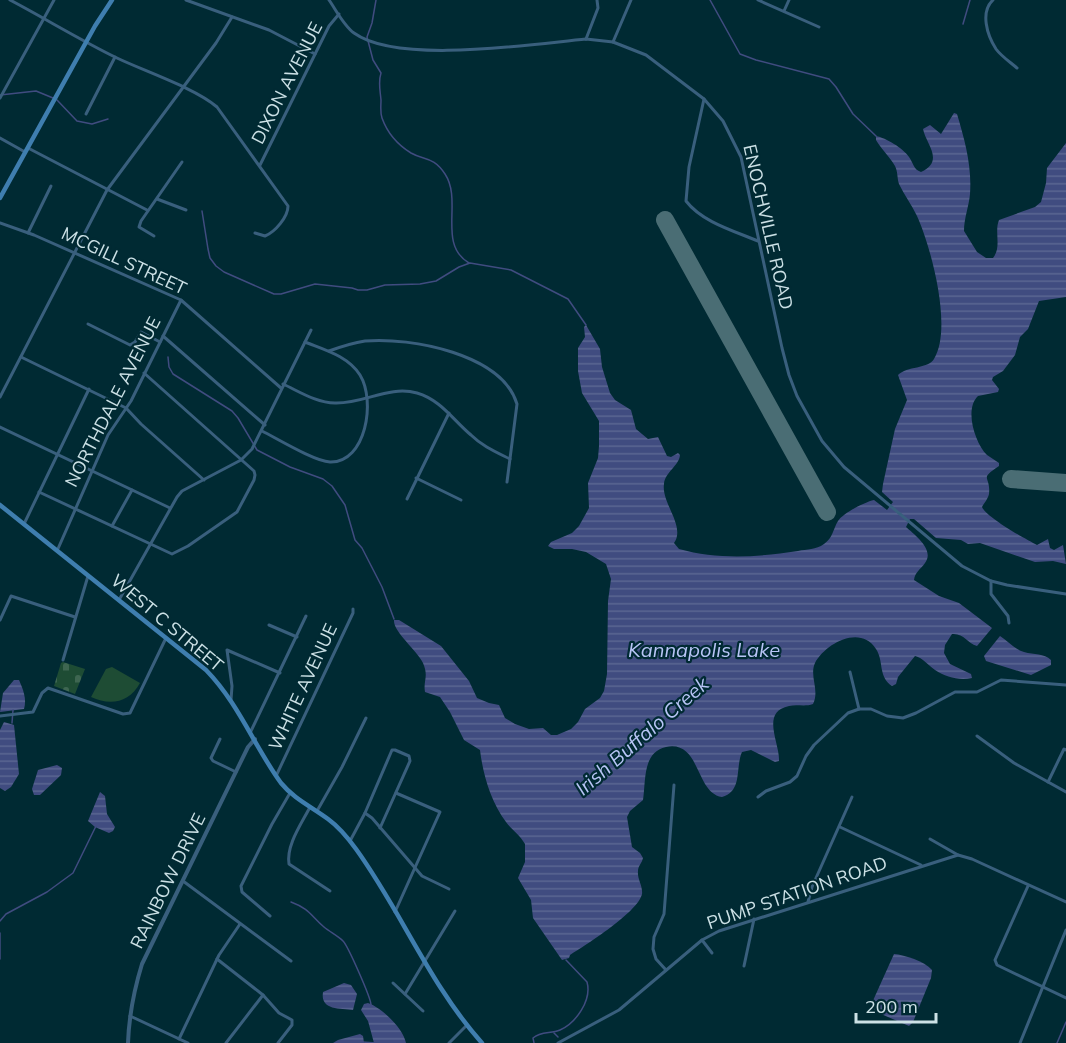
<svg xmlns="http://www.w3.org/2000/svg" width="1066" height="1043" viewBox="0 0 1066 1043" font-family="Mulish,sans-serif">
<defs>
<pattern id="cemetery-stones" width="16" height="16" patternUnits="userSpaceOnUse" patternTransform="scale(1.5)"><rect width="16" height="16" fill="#1e4c34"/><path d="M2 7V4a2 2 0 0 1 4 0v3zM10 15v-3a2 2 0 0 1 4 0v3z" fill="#3e6651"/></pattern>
<pattern id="water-rules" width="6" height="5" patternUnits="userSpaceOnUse" patternTransform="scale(1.5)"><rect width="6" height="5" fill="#404c80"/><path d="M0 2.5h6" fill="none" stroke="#5a6692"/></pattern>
</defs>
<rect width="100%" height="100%" fill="#002a33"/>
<path fill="#1e4c34" d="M112,667L140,683C129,703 110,706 91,697L106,669Z"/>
<polygon fill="url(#cemetery-stones)" points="63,662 85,669 75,694 54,686 61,663"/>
<g fill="url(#water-rules)">
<path d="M954,113L957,114C965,141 972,166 970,194C969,206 964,218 964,231L977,252L986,258H993C1002,247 994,232 999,220L1035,207L1041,202L1046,183L1047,168L1066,143V297L1039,301L1028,329L1020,337L1015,355L1003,371L993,377L992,380L999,389L998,392L978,396C964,409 975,443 987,455C991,458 995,460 999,463V466C978,480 991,475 989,494C988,499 984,503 982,507C986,517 1025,539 1037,545L1048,539L1050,548L1054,550L1063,545L1066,564L1053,561L1035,562L980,543L968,544L961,540L936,538L914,519H910L906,527C915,535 935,550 925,563C920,570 915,572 914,580L939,596L959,603L992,628L977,646C967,643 964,633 952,634L945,645L944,653L950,664L971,674L972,678C959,681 946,677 935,670C928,665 923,658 915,656L898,677L896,684L892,686C878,677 884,661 876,649C860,624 825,644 815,663C809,676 820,690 813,704C805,707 797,704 789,706C760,712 780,743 779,761L775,762L751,750L742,752C735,768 743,791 722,797C695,793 701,740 666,747C642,752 646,782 643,800L630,811L627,817L632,847L640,853L643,858C642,863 638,866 638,871C637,879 643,886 642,894C638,912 586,945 570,955L569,958L562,960L533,918L531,900L518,878L525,862V844C520,835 512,830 506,822C491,802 483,775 480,750L464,740L450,712L440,697L425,692C423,680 429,677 423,663C417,650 393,632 394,620H399L441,646L469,681L477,698L489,703L499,705L505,718L515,724L529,729L543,728L551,735H557L571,729L578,722L585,709L600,698L604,691L607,674L608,601L611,579L606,564L586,552L572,549H554L548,546L551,542L572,533L579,526L589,508L588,483L598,458L599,446V421L582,393L578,371V348L585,337L584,327L586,325L600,349L602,367L610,393L615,400L631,410L636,429L648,439L658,437L667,456L671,457L678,453L680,455C679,466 665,472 664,484C661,503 686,526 674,543L679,549C718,560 759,557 798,551C807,549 816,550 824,544C833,538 833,529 838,521C843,513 865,502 874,500L887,510L893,502L882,492L883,484L895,429L907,400L898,375C907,366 928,369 934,359C953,328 931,247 917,216C912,205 904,195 899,184C897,178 898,172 895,166C890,157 881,149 876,140V136C886,138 903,148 909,157C914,164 913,169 921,172C945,161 926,144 923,129L930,125L941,134Z"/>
<path d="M1000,636C1008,641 1014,649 1024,652C1034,655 1044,653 1051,660V665L1031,675L986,661L984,656Z"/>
<path d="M14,680H19C23,689 27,699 24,709L0,712L3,693Z"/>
<polygon points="4,722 14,725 19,774 11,787 5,791 0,788 0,730"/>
<polygon points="57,765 62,768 61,775 40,795 34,795 32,789 38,770"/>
<polygon points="100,792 105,796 107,814 115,827 113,831 109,833 95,827 88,821"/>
<path d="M894,954C905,955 924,961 932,970L931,978L913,1022L909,1026L874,1011L871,1005Z"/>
<path d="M344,983L351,985L357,994L353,1010C341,1008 320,1011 323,992Z"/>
<path d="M368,1003C382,1008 403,1028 406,1043H374L368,1021L361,1010L364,1004Z"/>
<polygon points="360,1034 363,1036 364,1043 333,1043 338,1040"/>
</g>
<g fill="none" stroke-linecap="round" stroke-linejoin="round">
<g stroke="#404c80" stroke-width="1.5">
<path d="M376,0L372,23L367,37L373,60L381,73C378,82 380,89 381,100C381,106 380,112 382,118C387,132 398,145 411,153C425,161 433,156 445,174C463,201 437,244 469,263"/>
<polyline points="710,0 740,54 756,60 829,79 836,87 853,114 876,136"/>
<polyline points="963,24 970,0"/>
<polyline points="0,95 36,91 53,98"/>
<polyline points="57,100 77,121 92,124 108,119"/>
<polyline points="202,211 208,249 210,258 216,266 224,272 274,294 281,294 315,284 352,288 358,290 367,290 385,285 420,284 436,281 459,267 470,263 511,270 568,299 586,325"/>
<polyline points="168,357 169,367 173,374 232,411 238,418 257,450 290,467 323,479 332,486 345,505 355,540 362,548 382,587 394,619"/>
<polyline points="12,723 13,710"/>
<path d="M291,902C310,909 311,916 324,927C330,932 338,936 343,941C348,946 371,998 371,1005"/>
<polyline points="0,921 6,914 47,892 73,873 96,826"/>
<polyline points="0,933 0,959"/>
<polyline points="554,1033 558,1037"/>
<polyline points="362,1042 376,1043"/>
<path d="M534,1043L533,1038C541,1031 551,1034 560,1030C576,1023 592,1000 587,982L566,960"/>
<polyline points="1057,1043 1066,1022"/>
</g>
<g stroke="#4a6d74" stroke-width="18">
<polyline points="665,220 827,512"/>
<polyline points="1011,479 1066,483"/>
</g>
<g stroke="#395f7d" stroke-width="3">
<path d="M10,0C46,19 80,40 117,58C144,71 195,88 217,107L288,206C288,217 275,232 265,236L255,233"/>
<polyline points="186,0 269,30 315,54"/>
<path d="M329,0C336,10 344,26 354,33C398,65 532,44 586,39L613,42L646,55L704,99L723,121L741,157L782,348L789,375L797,396L822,441L844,467L962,566L991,581L1007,585L1066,594"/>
<polyline points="758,0 819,27"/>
<path d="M993,0C980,12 987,35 996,49C1001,56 1010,62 1017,68"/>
<polyline points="784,11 789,0"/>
<polyline points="586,39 598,8 597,0"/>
<polyline points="613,42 631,0"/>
<polyline points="0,98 54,0"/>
<path d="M704,99L689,167L686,201C702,222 734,231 758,241"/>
<polyline points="86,114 115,57"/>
<polyline points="0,138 25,152"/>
<polyline points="28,148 147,210"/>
<polyline points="260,165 329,26 339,14"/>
<polyline points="157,199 186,210"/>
<polyline points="0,223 34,235 181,300 281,388"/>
<polyline points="28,233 51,186"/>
<polyline points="154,236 139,227 141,221 182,162"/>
<polyline points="88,324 130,345 135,342 141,332 160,342"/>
<polyline points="163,336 265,425"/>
<path d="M329,351C340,347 352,343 365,341C411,337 502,354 517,404L507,482"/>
<polyline points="21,357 126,408 141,424 204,480"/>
<path d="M283,384C300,392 317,403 335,403C364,404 389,385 417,393C441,400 453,420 471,435C482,446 496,452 510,459"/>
<polyline points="0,397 107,190 216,43 232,17"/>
<polyline points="0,427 170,508"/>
<path d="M262,431C278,439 314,461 330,462C366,463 376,401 360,375C348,356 325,350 305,342"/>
<polyline points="416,478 461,500"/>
<polyline points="39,492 172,554 188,546 237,512 254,480 255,475 254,471 144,373"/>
<polyline points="407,499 449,413"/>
<polyline points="24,524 89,389"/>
<polyline points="112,526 132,490"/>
<polyline points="57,551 108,435 131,401 181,300"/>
<polyline points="991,581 991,594 1008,616 1009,623"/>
<polyline points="119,600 177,497 182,491 241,460 252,449 311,330"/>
<polyline points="0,620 11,596 75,617"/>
<polyline points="269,625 297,637"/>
<polyline points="63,660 88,576"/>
<polyline points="850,672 859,709"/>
<polyline points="231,700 232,686 227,650 280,673"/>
<polyline points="0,716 33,712 42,693 48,688 123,714 130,713 166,638"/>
<polyline points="251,731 306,616"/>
<polyline points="977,736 1014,763 1066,792"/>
<polyline points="220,739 211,758 213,761 236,772"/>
<polyline points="276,776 353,613 353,609"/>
<polyline points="1048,782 1064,749 1066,750"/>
<polyline points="758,797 766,791 790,782 797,776 806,756 814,745 848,713 859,709 871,709 887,716 903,718 916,713 955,692 977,692 1001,680 1066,685"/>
<path d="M310,807C302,823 286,845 289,864L330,891"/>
<polyline points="317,811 342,767 366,718"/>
<polyline points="365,813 372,818 422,876 449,889"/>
<polyline points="840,827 921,865"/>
<polyline points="930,839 958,855"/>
<polyline points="350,841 365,813 392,750 395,750 409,756 410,761 380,828"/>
<polyline points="183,881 291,961"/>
<polyline points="1028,886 995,960 997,965 1066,998"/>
<polyline points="808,902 812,887 852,797"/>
<polyline points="395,912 440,812 396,793"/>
<polyline points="270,916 242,892 241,886 272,824 290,793"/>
<polyline points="702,940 712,953"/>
<polyline points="217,959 263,995 279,1013 292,1020 292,1025 278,1043"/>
<polyline points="744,966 754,919"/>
<polyline points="666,970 656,959 653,949 654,937 664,914 674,785"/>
<polyline points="393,983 423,1011"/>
<polyline points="405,994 455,911"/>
<polyline points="130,1016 188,1043"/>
<polyline points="179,1039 219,955 240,924"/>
<polyline points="226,1043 263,995"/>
<polyline points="449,1043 466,1026"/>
<polyline points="558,1043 619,1010 702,940 719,931 958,855 972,859 1066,902"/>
<polyline points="1020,1043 1066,930"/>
</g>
<path stroke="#395f7d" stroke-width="4" d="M128,1043C129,1016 134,990 142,964L248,747L255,739"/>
<g stroke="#3f7eaf" stroke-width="4.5">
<polyline points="0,198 95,26 112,0"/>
<path d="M0,505L206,670C239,704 254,746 281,783C294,799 312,807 328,819C339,827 348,838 356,849C401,911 430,985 482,1043"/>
</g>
</g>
<g text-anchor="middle" stroke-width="4.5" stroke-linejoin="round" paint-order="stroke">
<g font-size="18" fill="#cce1e6" stroke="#002a33">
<text transform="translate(287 83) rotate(-63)" y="6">DIXON AVENUE</text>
<text transform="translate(768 227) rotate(77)" y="6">ENOCHVILLE ROAD</text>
<text transform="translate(124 261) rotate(25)" y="6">MCGILL STREET</text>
<text transform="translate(113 402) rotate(-63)" y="6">NORTHDALE AVENUE</text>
<text transform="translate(167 623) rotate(40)" y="6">WEST C STREET</text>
<text transform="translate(303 687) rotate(-65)" y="6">WHITE AVENUE</text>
<text transform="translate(168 881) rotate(-64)" y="6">RAINBOW DRIVE</text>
<text transform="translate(797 893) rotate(-19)" y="6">PUMP STATION ROAD</text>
</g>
<g font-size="20" font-style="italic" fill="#b8c5f6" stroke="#002a33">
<text x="704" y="657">Kannapolis Lake</text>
<text transform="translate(642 736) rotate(-41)" y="7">Irish Buffalo Creek</text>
</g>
</g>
<path d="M856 1013v9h80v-9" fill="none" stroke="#cce1e6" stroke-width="3"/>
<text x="865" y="1013" font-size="18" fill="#cce1e6" stroke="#002a33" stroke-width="4.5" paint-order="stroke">200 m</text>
</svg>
